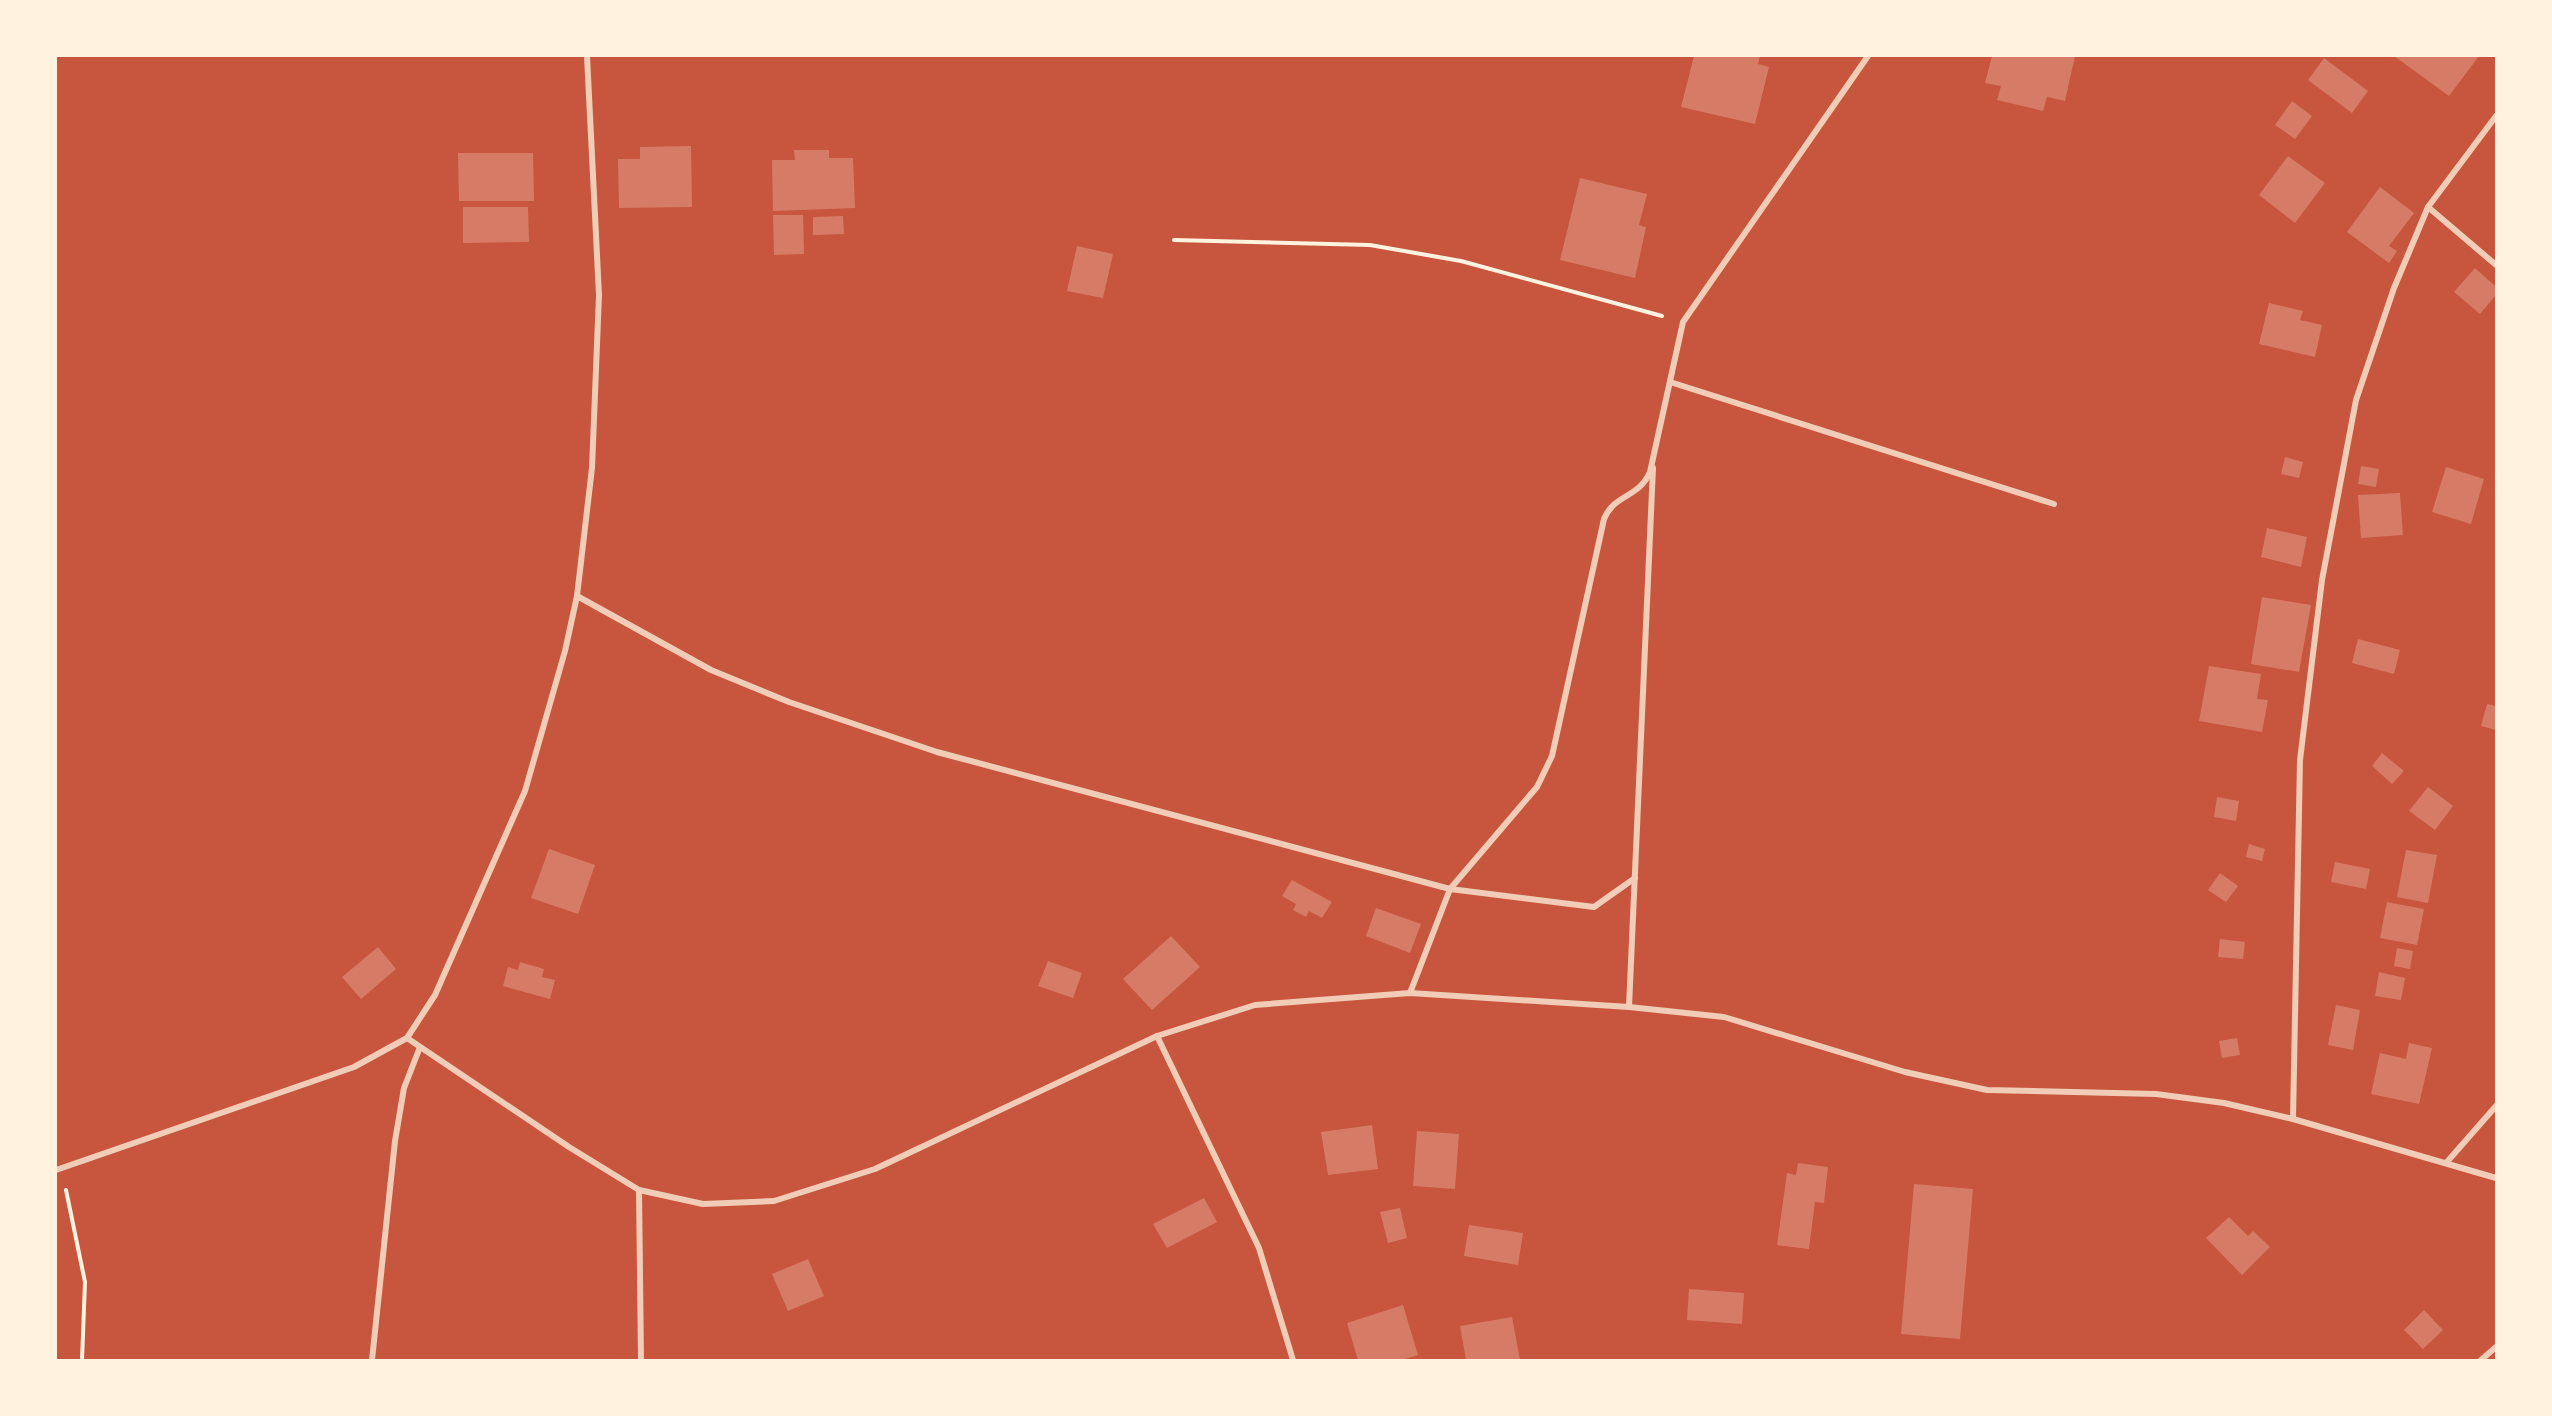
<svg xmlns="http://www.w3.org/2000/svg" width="2552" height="1416" viewBox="0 0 2552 1416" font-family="'Exo 2',sans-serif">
<rect width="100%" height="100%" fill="#c8553d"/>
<g fill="#d67c66">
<polygon points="1694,56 1760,56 1758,64 1769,67 1755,124 1681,107"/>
<polygon points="1992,56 2075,56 2065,101 2047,97 2043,111 1997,100 2001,86 1985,83"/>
<polygon points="2394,56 2479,56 2449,96"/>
<polygon points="2324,58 2368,91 2352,113 2308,80"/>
<polygon points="2292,101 2312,116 2295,139 2275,125"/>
<polygon points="691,146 692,207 619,208 618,159 640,159 640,147"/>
<polygon points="794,150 829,150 829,158 853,158 855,208 773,211 772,160 795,160"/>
<polygon points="458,153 533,153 534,201 459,201"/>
<polygon points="2288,156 2325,183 2295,223 2259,195"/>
<polygon points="1580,178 1647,194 1639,225 1646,227 1635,278 1560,260"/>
<polygon points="2380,187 2414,213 2389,246 2397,251 2389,263 2347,232"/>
<polygon points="463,207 528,207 529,242 463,243"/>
<polygon points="773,215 803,215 804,254 774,255"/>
<polygon points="843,216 844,234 813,235 813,217"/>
<polygon points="1077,246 1113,254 1103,298 1067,291"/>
<polygon points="2475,268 2496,287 2496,295 2480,314 2454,292"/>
<polygon points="2269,303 2303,311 2300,320 2322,325 2315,357 2259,344"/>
<polygon points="2285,457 2303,462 2299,478 2281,474"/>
<polygon points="2361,466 2379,469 2376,487 2358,484"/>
<polygon points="2446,467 2484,479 2471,524 2432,512"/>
<polygon points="2400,493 2403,535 2361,538 2358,495"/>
<polygon points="2267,528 2307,537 2301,567 2261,557"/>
<polygon points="2262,597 2311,605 2299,672 2251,664"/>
<polygon points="2358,639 2400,650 2394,674 2352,663"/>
<polygon points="2209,666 2261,674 2257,699 2268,700 2262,732 2199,721"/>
<polygon points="2487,704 2496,706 2496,730 2481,726"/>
<polygon points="2382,753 2404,771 2392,784 2372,766"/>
<polygon points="2428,787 2453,806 2435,830 2409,811"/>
<polygon points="2217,797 2239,801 2236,821 2214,817"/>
<polygon points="2249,844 2265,849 2262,861 2246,857"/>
<polygon points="549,849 595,865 578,914 531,898"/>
<polygon points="2406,850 2437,855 2428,903 2397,897"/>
<polygon points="2335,862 2370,869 2366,889 2331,882"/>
<polygon points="2220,873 2238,886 2226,902 2208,890"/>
<polygon points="1292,880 1332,902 1322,918 1309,911 1306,917 1293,910 1296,904 1282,896"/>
<polygon points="2387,902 2424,909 2417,945 2380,938"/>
<polygon points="1376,908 1421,924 1410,953 1366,936"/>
<polygon points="1171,936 1200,967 1152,1010 1123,979"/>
<polygon points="2220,939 2245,942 2243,959 2218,957"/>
<polygon points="378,947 396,969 361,999 342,977"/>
<polygon points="2397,948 2413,951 2410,969 2394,966"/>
<polygon points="1048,961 1082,973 1073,998 1038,986"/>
<polygon points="520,962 544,969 542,977 555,980 550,999 503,986 508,967 518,970"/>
<polygon points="2379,972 2405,978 2401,1000 2375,996"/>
<polygon points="2336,1005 2360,1010 2353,1050 2328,1045"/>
<polygon points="2237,1038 2240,1055 2222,1058 2219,1041"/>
<polygon points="2409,1043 2432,1048 2419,1104 2371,1094 2380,1053 2406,1059"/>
<polygon points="1372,1125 1378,1169 1328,1175 1321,1132"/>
<polygon points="1417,1131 1459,1134 1455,1189 1413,1186"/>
<polygon points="1798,1163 1828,1167 1824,1203 1815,1202 1809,1249 1777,1245 1787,1173 1796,1175"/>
<polygon points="1914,1184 1973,1189 1960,1339 1901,1334"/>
<polygon points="1204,1198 1217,1222 1167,1248 1153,1224"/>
<polygon points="1400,1208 1407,1238 1388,1243 1380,1212"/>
<polygon points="2229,1217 2248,1236 2253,1231 2270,1247 2242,1275 2206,1238"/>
<polygon points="1469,1225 1523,1233 1518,1265 1464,1256"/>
<polygon points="808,1259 824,1296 788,1311 772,1274"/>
<polygon points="1689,1289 1744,1293 1742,1324 1687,1320"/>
<polygon points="1403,1305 1418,1355 1402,1360 1358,1360 1347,1323"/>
<polygon points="2424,1310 2443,1330 2423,1349 2404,1330"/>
<polygon points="1512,1317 1520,1360 1466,1360 1460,1326"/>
</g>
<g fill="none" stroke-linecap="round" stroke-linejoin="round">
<g stroke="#fff3e0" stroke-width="4">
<polyline points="1174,240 1370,245 1461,261 1662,316"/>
<polyline points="66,1190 85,1282 82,1360"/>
</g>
<g stroke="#f1ccb7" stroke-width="6">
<polyline points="2428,207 2496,265"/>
<polyline points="1670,382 2054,504"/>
<polyline points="577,596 711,670 789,702 937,752 1450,889 1594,907 1635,878"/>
<path d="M1410,993L1450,889L1537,787L1552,756L1604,519C1615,493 1638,499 1650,472L1683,322L1868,56"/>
<polyline points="1629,1007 1653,468"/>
<polyline points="1157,1036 1259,1248 1293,1360"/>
<polyline points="407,1038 569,1147 639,1190 703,1204 774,1201 875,1169 1157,1036 1255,1005 1410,993 1629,1007 1724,1017 1905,1072 1987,1090 2156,1094 2224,1103 2293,1119 2496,1178"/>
<polyline points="2293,1119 2300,760 2322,580 2356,400 2394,288 2428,207 2496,116"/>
<polyline points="2446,1163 2496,1106"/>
<polyline points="56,1170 354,1067 407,1038 435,995 525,791 565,651 577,596 592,468 599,295 587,56"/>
<polyline points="639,1190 641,1360"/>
<polyline points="372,1360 395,1141 404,1088 420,1047"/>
<polyline points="2481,1360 2496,1347"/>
</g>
</g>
<rect width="2552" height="1416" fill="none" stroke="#fff3e0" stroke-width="114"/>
</svg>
